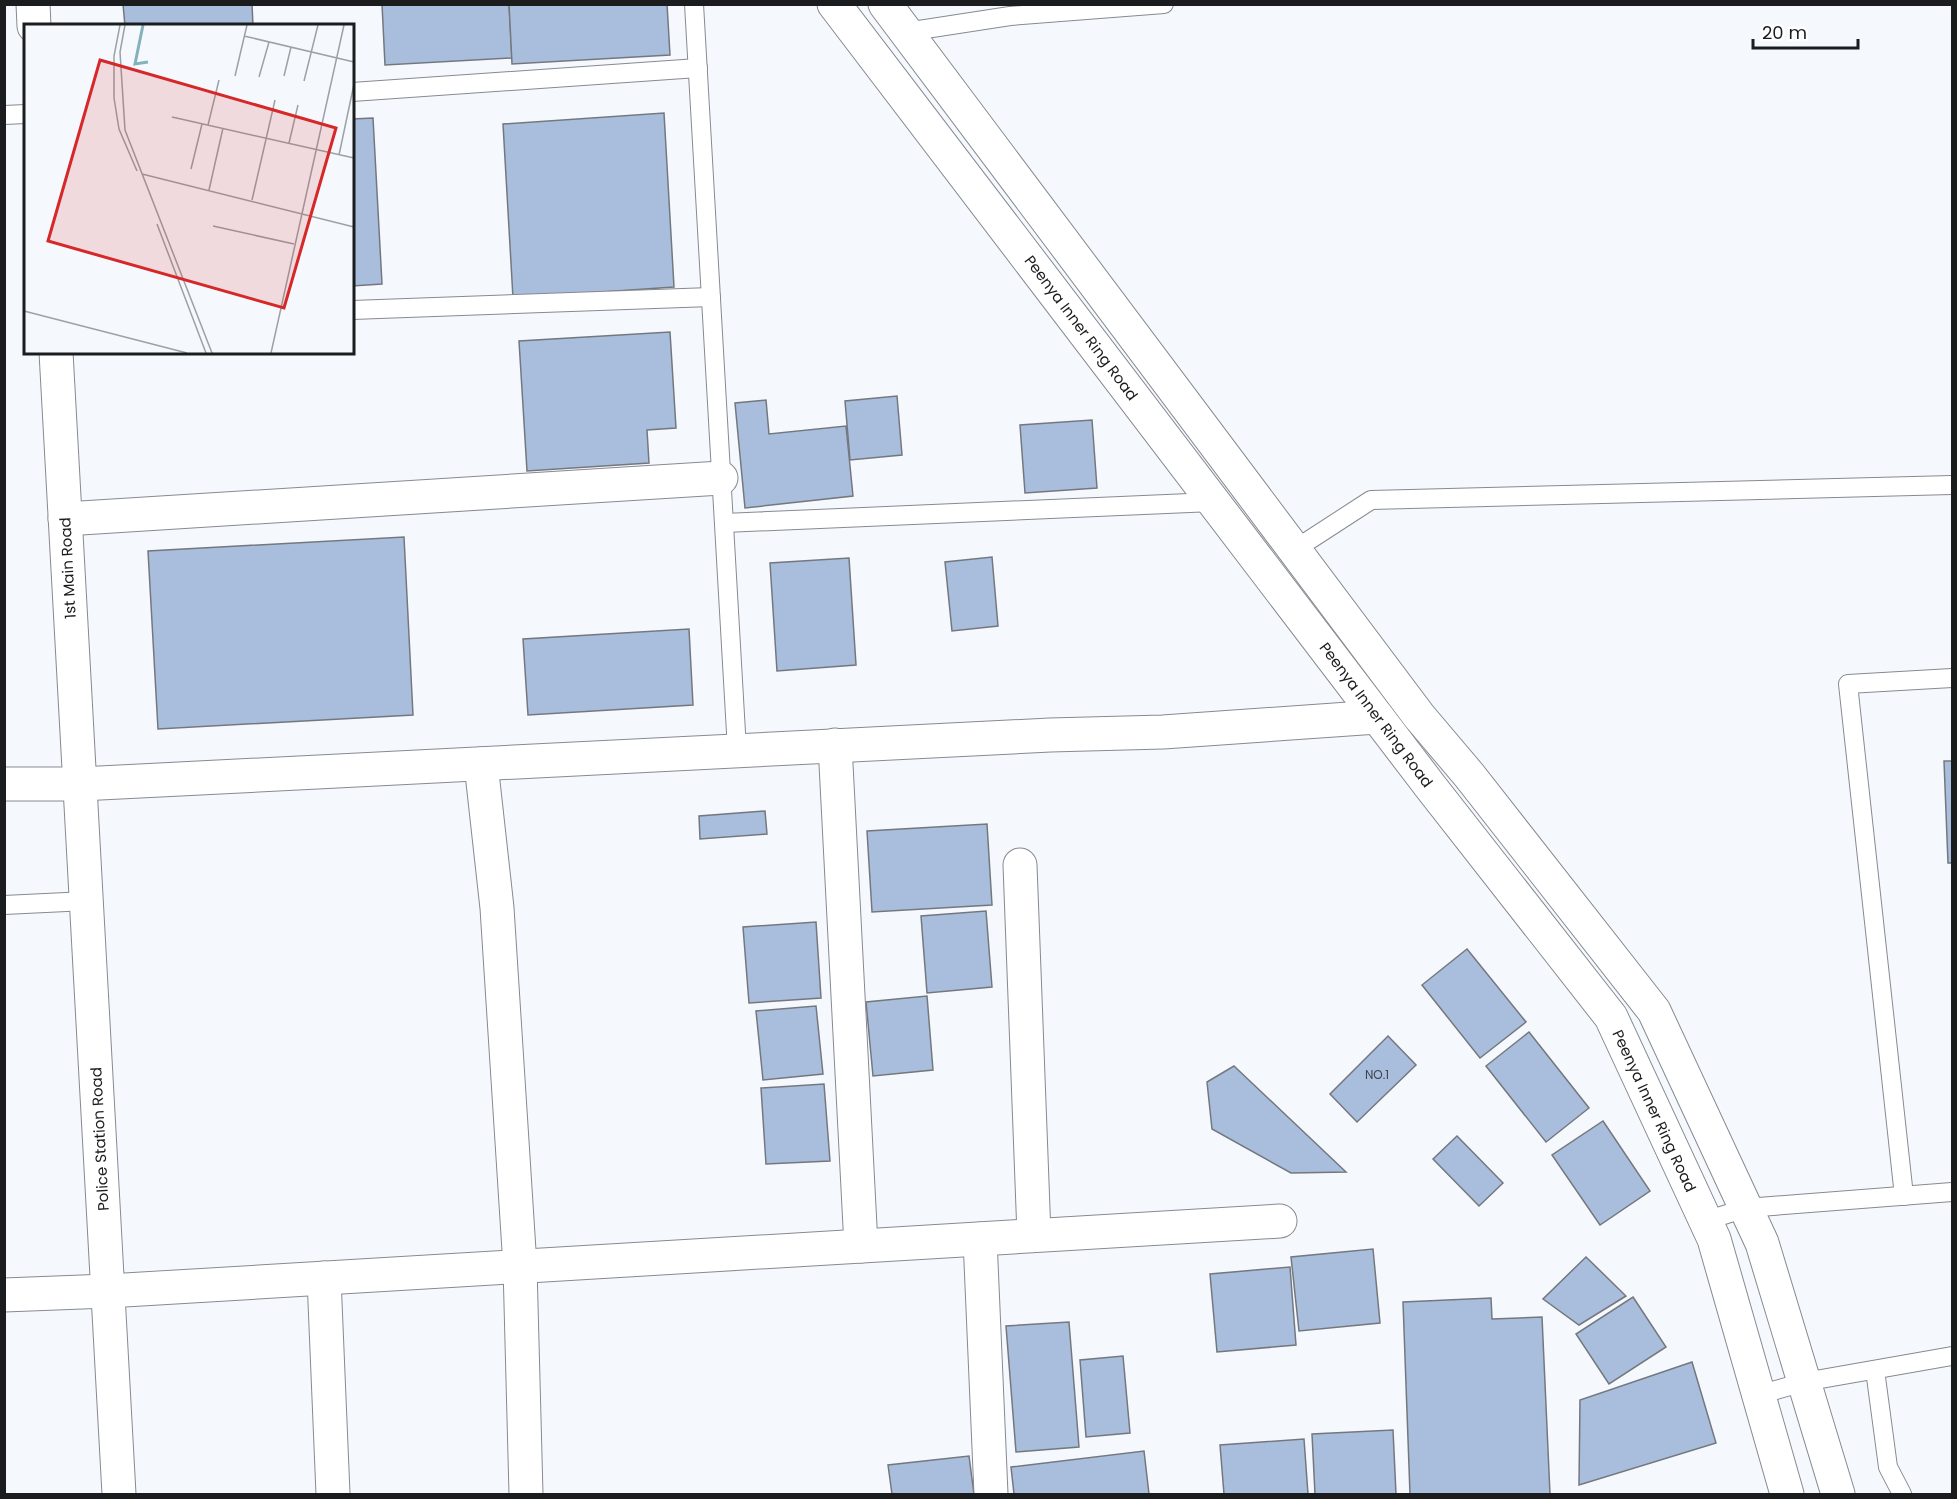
<svg xmlns="http://www.w3.org/2000/svg" width="1957" height="1499" viewBox="0 0 1957 1499" font-family="Poppins,sans-serif">
<rect width="100%" height="100%" fill="#f5f9fe"/>
<g fill="#a9bedd" stroke="#74787e" stroke-width="1.5">
<polygon points="123,4 252,4 253,26 125,26"/>
<polygon points="382,4 509,4 512,58 385,65"/>
<polygon points="509,4 667,4 670,55 512,64"/>
<polygon points="664,113 674,287 513,298 503,124"/>
<polygon points="373,118 382,284 352,286 352,119"/>
<polygon points="670,332 676,428 647,430 649,463 527,471 519,341"/>
<polygon points="897,396 902,455 850,460 845,401"/>
<polygon points="766,400 769,434 846,426 853,496 745,508 735,403"/>
<polygon points="1092,420 1097,488 1025,493 1020,425"/>
<polygon points="404,537 413,715 158,729 148,551"/>
<polygon points="992,557 998,626 952,631 945,562"/>
<polygon points="849,558 856,665 777,671 770,563"/>
<polygon points="689,629 693,705 528,715 523,639"/>
<polygon points="1944,761 1952,761 1952,863 1948,863"/>
<polygon points="765,811 767,834 700,839 699,816"/>
<polygon points="987,824 992,905 872,912 867,831"/>
<polygon points="986,911 992,987 927,993 921,916"/>
<polygon points="816,922 821,998 749,1003 743,927"/>
<polygon points="1467,949 1526,1022 1480,1058 1422,985"/>
<polygon points="927,996 933,1070 873,1076 866,1002"/>
<polygon points="816,1006 823,1074 763,1080 756,1011"/>
<polygon points="1529,1032 1589,1108 1546,1142 1486,1066"/>
<polygon points="1388,1036 1416,1065 1357,1122 1330,1094"/>
<polygon points="1234,1066 1346,1172 1291,1173 1212,1129 1207,1082"/>
<polygon points="824,1084 830,1161 766,1164 761,1088"/>
<polygon points="1603,1121 1650,1191 1600,1225 1552,1155"/>
<polygon points="1457,1136 1503,1183 1479,1206 1433,1159"/>
<polygon points="1373,1249 1380,1323 1299,1331 1291,1257"/>
<polygon points="1586,1257 1626,1296 1579,1325 1543,1299"/>
<polygon points="1290,1267 1296,1345 1217,1352 1210,1274"/>
<polygon points="1633,1297 1666,1347 1609,1384 1576,1334"/>
<polygon points="1491,1298 1492,1319 1542,1317 1550,1494 1410,1494 1403,1302"/>
<polygon points="1069,1322 1079,1447 1016,1452 1006,1326"/>
<polygon points="1123,1356 1130,1433 1086,1437 1080,1360"/>
<polygon points="1692,1362 1716,1443 1579,1485 1580,1400"/>
<polygon points="1393,1430 1396,1494 1315,1494 1312,1434"/>
<polygon points="1304,1439 1308,1494 1224,1494 1220,1445"/>
<polygon points="1144,1451 1149,1494 1014,1494 1011,1467"/>
<polygon points="969,1456 974,1494 892,1494 888,1465"/>
</g>
<g fill="none" stroke-linecap="round" stroke-linejoin="round">
<g stroke="#868a90" stroke-width="20">
<g id="service">
<polyline points="694,4 737,750"/>
<polyline points="906,32 1010,16 1164,4"/>
<polyline points="352,92 698,68"/>
<polyline points="4,115 26,114"/>
<polyline points="352,310 711,297"/>
<polyline points="724,523 1213,502"/>
<polyline points="1294,550 1371,500 1952,485"/>
<polyline points="4,905 87,901"/>
<polyline points="1904,1196 1848,684 1952,678"/>
<polyline points="1705,1221 1746,1208 1952,1192"/>
<polyline points="1875,1370 1888,1467 1902,1494"/>
<polyline points="1758,1395 1804,1382 1952,1356"/>
</g>
</g>
<g stroke="#868a90" stroke-width="35">
<g id="minor">
<polyline points="65,519 721,478"/>
<polyline points="835,745 861,1246"/>
<polyline points="481,764 497,908 520,1266 526,1494"/>
<polyline points="4,784 80,784 1050,735 1163,732 1377,717"/>
<polyline points="1020,865 1034,1235"/>
<polyline points="980,1239 991,1494"/>
<polyline points="324,1278 333,1494"/>
<polyline points="4,1295 108,1291 1280,1221"/>
</g>
</g>
<g stroke="#868a90" stroke-width="35">
<g id="tertiary">
<polyline points="33,4 34,26"/>
<polyline points="56,352 119,1494"/>
</g>
</g>
<g stroke="#868a90" stroke-width="35">
<g id="secondary">
<polyline points="834,4 1430,786 1611,1017 1714,1239 1787,1494"/>
<polyline points="885,4 1419,716 1469,775 1654,1011 1762,1243 1838,1494"/>
</g>
</g>
<use href="#service" stroke="#fff" stroke-width="18"/>
<use href="#minor" stroke="#fff" stroke-width="33"/>
<use href="#tertiary" stroke="#fff" stroke-width="33"/>
<use href="#secondary" stroke="#fff" stroke-width="33"/>
</g>
<g text-anchor="middle" stroke-width="6" stroke-linejoin="round" paint-order="stroke">
<g font-size="12" fill="#3e444e">
<text x="1377" y="1079">NO.1</text>
</g>
<g font-size="15" fill="#1a1c1e" stroke="#fff">
<text transform="translate(1081 328) rotate(53)" y="5">Peenya Inner Ring Road</text>
<text transform="translate(68 568) rotate(-93)" y="5">1st Main Road</text>
<text transform="translate(1376 715) rotate(53)" y="5">Peenya Inner Ring Road</text>
<text transform="translate(1654 1111) rotate(65)" y="5">Peenya Inner Ring Road</text>
<text transform="translate(100 1139) rotate(-93)" y="5">Police Station Road</text>
</g>
</g>
<g transform="translate(24 24)">
<rect width="330" height="330" fill="#f5f9fe"/>
<path fill="none" stroke="#85b2b9" stroke-width="3" d="M119,1L111,40L124,38"/>
<path fill="none" stroke="#9da1a4" stroke-width="1.5" d="M96,1L90,32V74L95,105L113,147M101,1L96,28L101,106L188,329M220,12L330,38M211,52L223,1M260,52L267,23M235,53L245,18M280,57L294,1M148,93L330,134M184,101L195,56M265,119L274,81M315,131L330,60M167,145L178,100M118,150L330,203M185,166L199,104M228,176L251,76M133,200L182,329M189,202L270,220M0,287L163,329M247,329L320,1"/>
<path fill="#d62828" fill-opacity="0.15" stroke="#d62828" stroke-width="3" d="M76,36L312,104L260,284L24,217Z"/>
<rect width="330" height="330" fill="none" stroke="#1a1c1e" stroke-width="3"/>
</g>
<rect width="1957" height="1499" fill="none" stroke="#1a1c1e" stroke-width="12"/>
<path d="M1753 39v9h105v-9" fill="none" stroke="#1a1c1e" stroke-width="3"/>
<text x="1762" y="39" font-size="18" fill="#1a1c1e" stroke="#ffffff" stroke-width="4.5" paint-order="stroke">20 m</text>
</svg>
